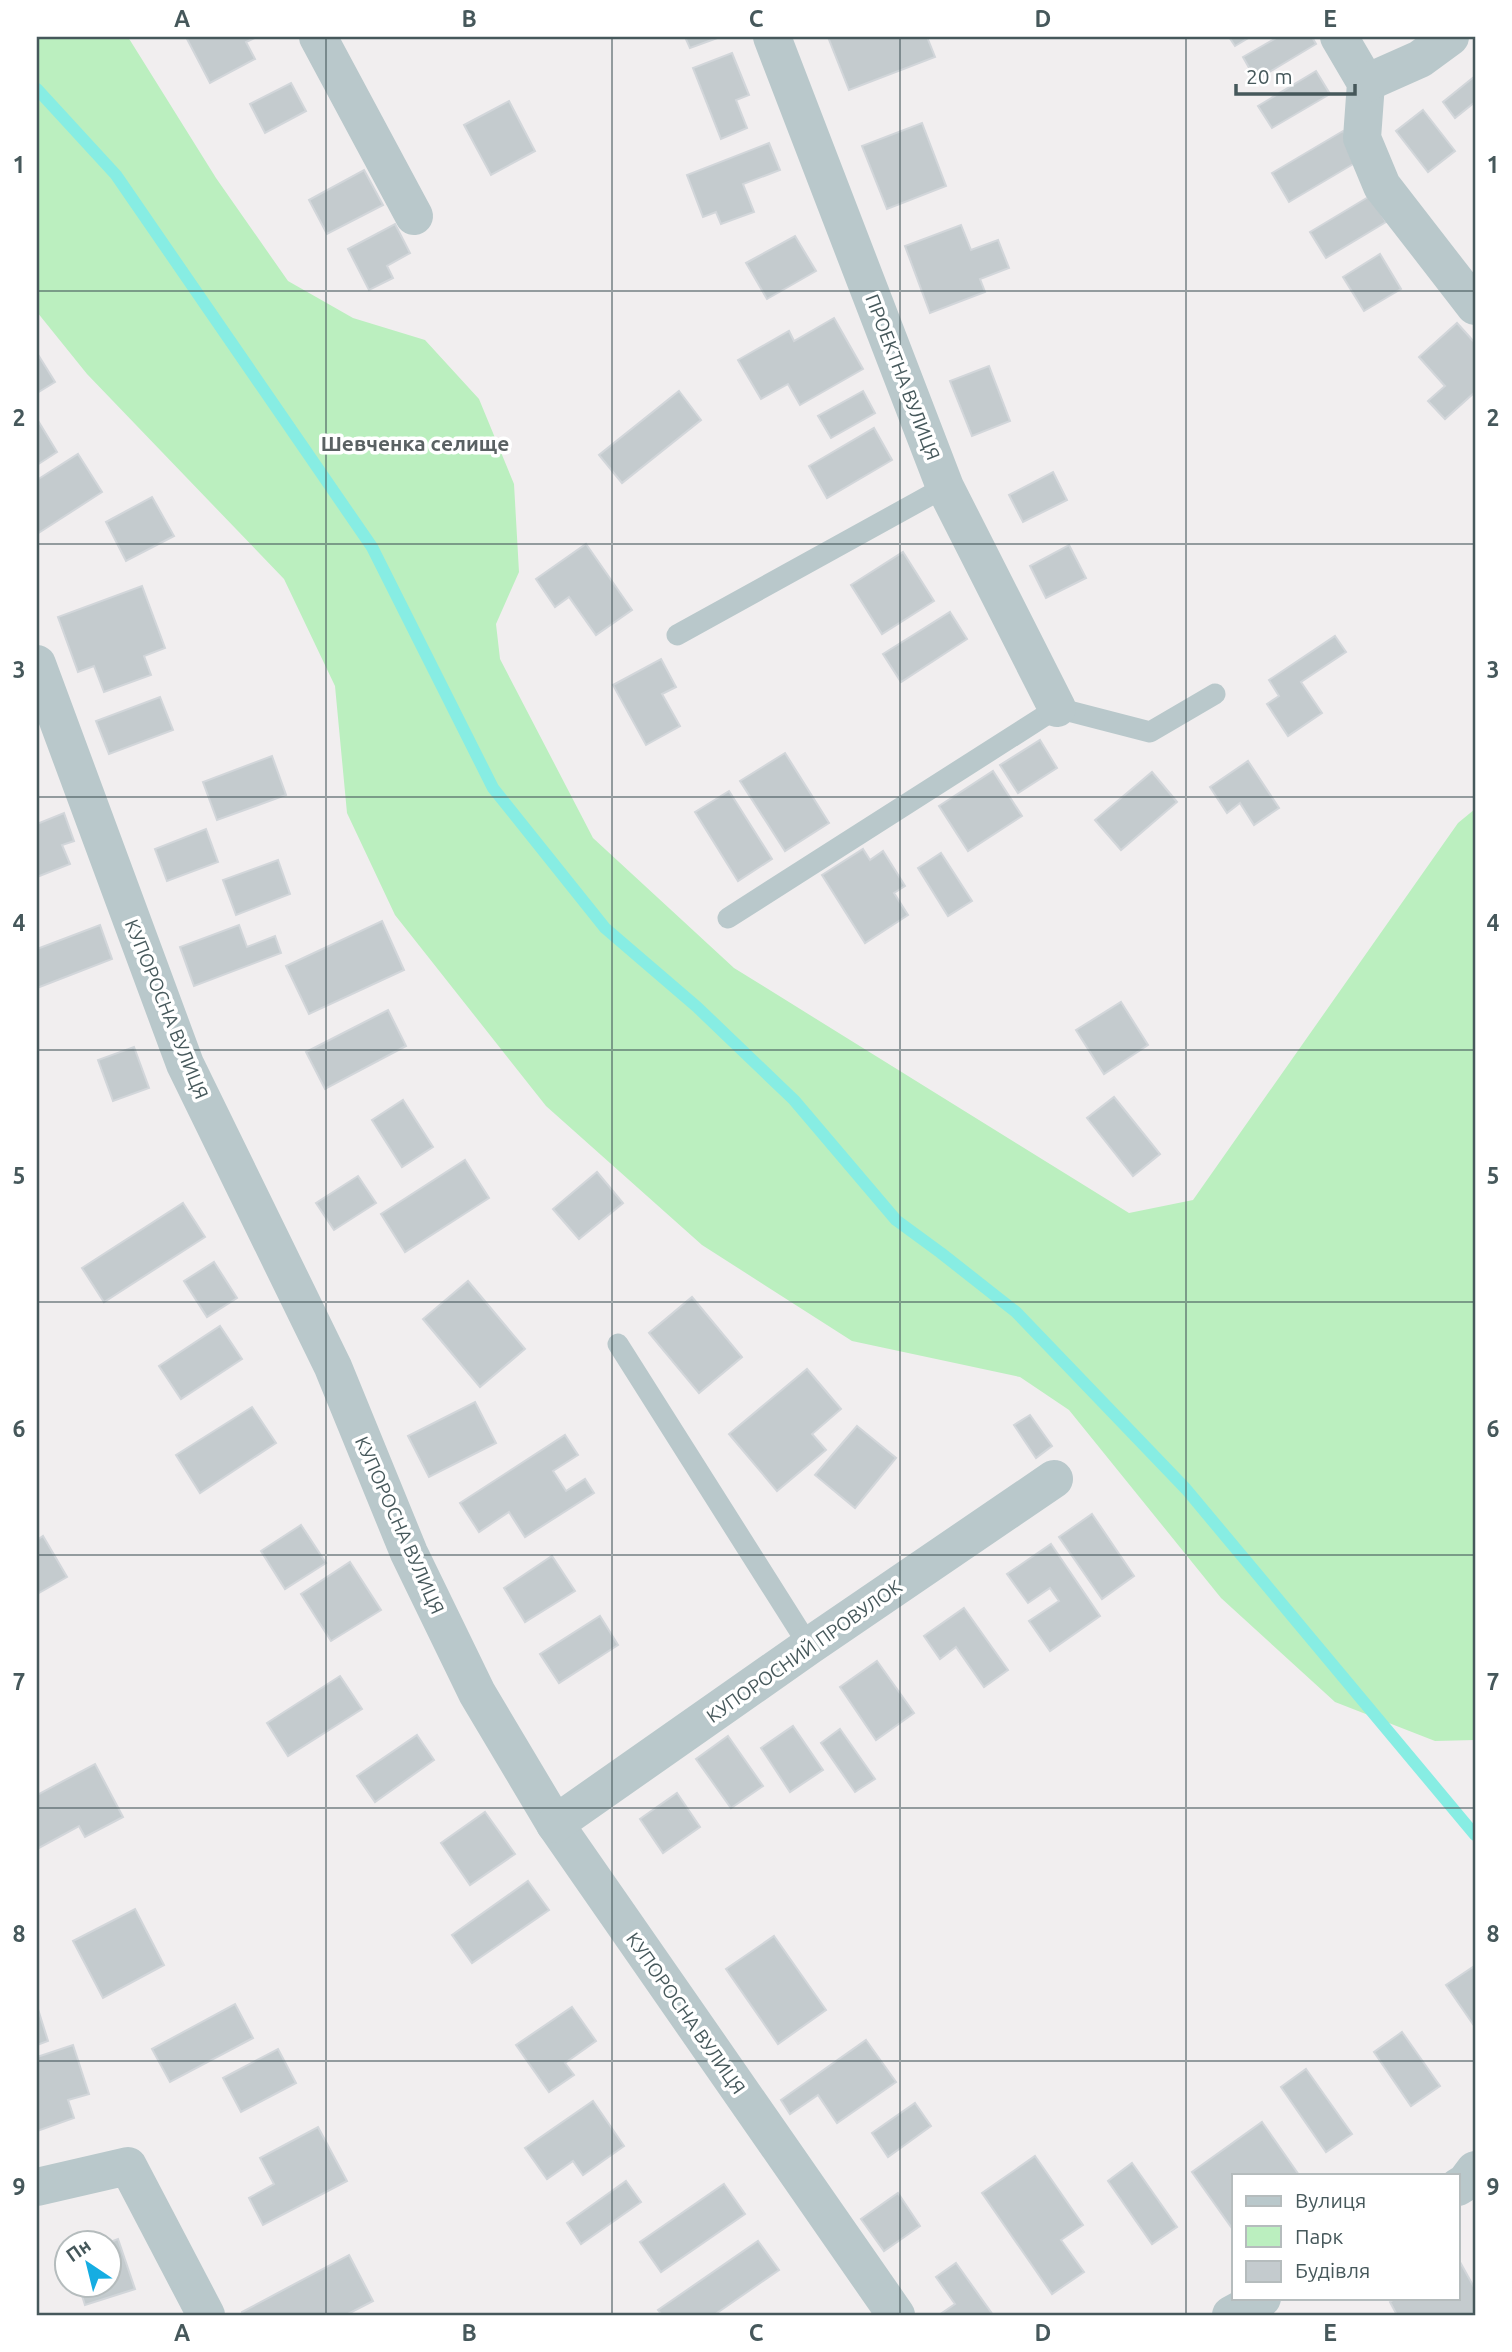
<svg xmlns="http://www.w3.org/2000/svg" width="1512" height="2352" viewBox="0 0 1512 2352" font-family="Ubuntu,sans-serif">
<rect width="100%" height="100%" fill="#f1eeef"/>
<polygon fill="#bbefbf" points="37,37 128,37 216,178 288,281 353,318 425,340 479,399 514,484 519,572 496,624 500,659 593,838 734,968 1129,1213 1193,1200 1458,823 1475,809 1475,1740 1435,1741 1335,1702 1221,1598 1069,1410 1020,1377 852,1341 702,1245 546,1106 395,915 347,813 335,686 284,579 87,374 37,312"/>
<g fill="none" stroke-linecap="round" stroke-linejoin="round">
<polyline stroke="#87ede3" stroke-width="12" points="37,89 116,175 372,547 493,788 605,928 697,1007 794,1100 896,1220 941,1253 1016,1312 1186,1489 1475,1835"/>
</g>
<g fill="#c4cbce" stroke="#d2d6da" stroke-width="2">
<polygon points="186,37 257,37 246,42 255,59 210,83"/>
<polygon points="685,37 720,37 690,48"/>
<polygon points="828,37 927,37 935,57 849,90"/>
<polygon points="1229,37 1250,37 1235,46"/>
<polygon points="1278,37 1312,37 1316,44 1256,80 1243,57"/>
<polygon points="732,53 749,95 736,100 747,128 721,139 693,68"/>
<polygon points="1316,71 1330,94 1272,128 1258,106"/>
<polygon points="1475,76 1475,102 1455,118 1443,102"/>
<polygon points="291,83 306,111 265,133 250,104"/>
<polygon points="509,101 535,151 491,175 464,125"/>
<polygon points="1423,110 1455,151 1428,172 1396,131"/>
<polygon points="922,123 946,186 887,209 862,146"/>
<polygon points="1343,131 1360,160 1289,202 1272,173"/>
<polygon points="769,143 780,170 743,184 754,212 721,224 716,212 703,217 687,175"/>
<polygon points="364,170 383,205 327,234 309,200"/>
<polygon points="1370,196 1386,222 1326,258 1310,232"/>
<polygon points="395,224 410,253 387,266 393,278 369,290 348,249"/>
<polygon points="961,225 971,250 998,240 1009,268 980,279 985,292 930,313 905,246"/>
<polygon points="795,236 816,271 767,299 746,263"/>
<polygon points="1380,254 1401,289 1364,311 1343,277"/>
<polygon points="834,318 863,369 800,405 788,384 761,399 738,360 789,331 794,341"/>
<polygon points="1457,323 1475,343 1475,392 1445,419 1428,401 1445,386 1419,357"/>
<polygon points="37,353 55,382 37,393"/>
<polygon points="989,366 1010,421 972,436 950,381"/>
<polygon points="679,391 701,420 622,483 599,455"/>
<polygon points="863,391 875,413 831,438 818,416"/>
<polygon points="37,419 57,452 37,465"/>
<polygon points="874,428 892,460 827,498 809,466"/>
<polygon points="78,454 102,492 37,534 37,480"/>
<polygon points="1053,472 1067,500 1023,522 1009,495"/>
<polygon points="152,497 174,536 126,561 106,522"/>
<polygon points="586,544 632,610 596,635 569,597 555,607 536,579"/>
<polygon points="1069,545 1086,578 1046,598 1030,566"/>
<polygon points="903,552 934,601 882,634 851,585"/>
<polygon points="142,586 165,648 144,656 151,675 104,692 94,666 78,672 58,617"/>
<polygon points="950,612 967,639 901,682 883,654"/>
<polygon points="1335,636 1346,652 1301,682 1322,713 1288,736 1267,704 1279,696 1269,680"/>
<polygon points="661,659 676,687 662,694 680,726 646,745 613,685"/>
<polygon points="160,697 173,730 109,754 96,721"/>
<polygon points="1040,740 1057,768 1018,793 1000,765"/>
<polygon points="785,753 829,823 785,851 740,781"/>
<polygon points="272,756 286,795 217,820 203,782"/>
<polygon points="1248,761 1279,808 1254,825 1240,803 1227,813 1210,787"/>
<polygon points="993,771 1022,816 968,851 939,806"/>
<polygon points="1152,772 1177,802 1121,850 1095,820"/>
<polygon points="729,791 772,859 738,881 695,812"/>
<polygon points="64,813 74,841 62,845 70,864 37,877 37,824"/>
<polygon points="206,829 218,862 167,881 155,849"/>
<polygon points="863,849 870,860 883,851 905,886 894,893 908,915 865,943 822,875"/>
<polygon points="941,853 972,901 948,916 918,868"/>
<polygon points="278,860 290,894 236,915 223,880"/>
<polygon points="382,921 404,970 309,1014 286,966"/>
<polygon points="100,925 112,959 37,988 37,949"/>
<polygon points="239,925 247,947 275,936 281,953 194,986 180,947"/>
<polygon points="1121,1002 1148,1045 1104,1074 1076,1030"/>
<polygon points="388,1010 406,1046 325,1089 306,1052"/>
<polygon points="134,1047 149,1088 113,1101 98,1060"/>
<polygon points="1114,1097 1160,1154 1133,1176 1087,1118"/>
<polygon points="403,1100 433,1147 402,1167 372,1120"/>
<polygon points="465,1160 489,1198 405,1252 381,1214"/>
<polygon points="597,1172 623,1203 579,1239 553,1209"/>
<polygon points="358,1176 376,1203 334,1230 316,1203"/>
<polygon points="183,1203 205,1237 104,1302 82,1268"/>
<polygon points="214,1262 237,1298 207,1317 184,1281"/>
<polygon points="468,1281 525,1349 480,1387 423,1319"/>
<polygon points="692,1297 742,1357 699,1393 649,1333"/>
<polygon points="220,1326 242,1359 181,1399 159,1366"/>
<polygon points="807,1369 841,1409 812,1434 826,1450 777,1491 729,1434"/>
<polygon points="475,1402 496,1443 429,1477 408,1436"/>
<polygon points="252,1407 276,1443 200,1493 176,1455"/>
<polygon points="1030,1415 1052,1446 1036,1458 1014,1425"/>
<polygon points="857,1426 896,1458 855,1508 815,1475"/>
<polygon points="565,1435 578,1455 553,1471 566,1491 585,1479 594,1493 525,1537 509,1512 479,1532 460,1503"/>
<polygon points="1092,1514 1134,1576 1102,1599 1059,1537"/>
<polygon points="301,1525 326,1563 285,1589 261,1551"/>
<polygon points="43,1536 67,1577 37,1594 37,1540"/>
<polygon points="1051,1544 1100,1616 1050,1651 1029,1621 1059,1601 1050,1588 1028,1603 1007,1574"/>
<polygon points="552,1556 575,1591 525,1622 504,1588"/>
<polygon points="350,1562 381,1610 331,1641 301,1594"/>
<polygon points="964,1608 1008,1670 984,1687 956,1647 940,1659 924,1636"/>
<polygon points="600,1616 618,1645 559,1683 540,1654"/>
<polygon points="877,1661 914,1713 876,1740 840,1687"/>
<polygon points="340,1676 362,1709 288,1756 267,1723"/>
<polygon points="793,1726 823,1770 790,1792 761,1748"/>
<polygon points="840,1729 875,1779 855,1792 821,1743"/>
<polygon points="417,1735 434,1760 375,1802 357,1776"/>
<polygon points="728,1736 763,1786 731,1808 696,1759"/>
<polygon points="95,1764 123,1817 85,1837 79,1826 37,1849 37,1795"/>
<polygon points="677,1793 700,1827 663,1853 640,1819"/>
<polygon points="485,1812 515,1854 470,1885 441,1843"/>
<polygon points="528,1881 549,1910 472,1963 452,1935"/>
<polygon points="135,1909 164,1965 103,1998 73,1941"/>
<polygon points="774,1936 826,2010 778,2044 726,1969"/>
<polygon points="1473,1967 1475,1970 1475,2027 1446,1985"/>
<polygon points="235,2004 253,2038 170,2082 152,2049"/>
<polygon points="37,2006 48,2041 37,2045"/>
<polygon points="572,2007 596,2041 565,2063 574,2075 549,2092 516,2045"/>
<polygon points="1402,2032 1440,2086 1411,2106 1374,2052"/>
<polygon points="866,2040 896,2082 837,2123 818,2095 790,2114 781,2100"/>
<polygon points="73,2045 89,2094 68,2100 74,2118 37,2131 37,2057"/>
<polygon points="278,2049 296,2083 241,2112 223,2078"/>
<polygon points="1306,2069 1352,2134 1326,2152 1281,2087"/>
<polygon points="593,2101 624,2146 583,2175 573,2161 547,2179 525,2148"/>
<polygon points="915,2103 931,2126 888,2157 872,2133"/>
<polygon points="1262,2122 1299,2175 1234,2175 1234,2231 1192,2172"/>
<polygon points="318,2127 347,2181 263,2225 249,2198 274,2184 260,2158"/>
<polygon points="1035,2156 1083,2225 1061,2240 1084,2272 1052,2294 982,2193"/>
<polygon points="1132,2163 1177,2227 1152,2244 1108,2181"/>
<polygon points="626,2181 641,2202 581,2244 567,2223"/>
<polygon points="724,2184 745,2214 661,2272 640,2242"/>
<polygon points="898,2193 920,2226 884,2251 861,2219"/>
<polygon points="118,2239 135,2289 85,2305 79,2286 108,2286 108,2244 105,2244"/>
<polygon points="758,2241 779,2270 714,2315 662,2315 658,2310"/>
<polygon points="349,2255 373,2301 346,2315 243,2315 242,2312"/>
<polygon points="1460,2262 1475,2289 1475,2315 1397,2315 1390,2302 1396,2298 1458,2298 1458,2263"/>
<polygon points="956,2263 993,2315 939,2315 955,2304 936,2277"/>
</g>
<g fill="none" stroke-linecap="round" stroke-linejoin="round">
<g stroke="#b9c8cb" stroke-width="21">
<polyline points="677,635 945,487"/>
<polyline points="728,918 1057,708 1150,732 1215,694"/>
<polyline points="618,1344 809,1646"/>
</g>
<g stroke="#b9c8cb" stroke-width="38">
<polyline points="318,37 414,216"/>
<polyline points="772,37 945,487 1057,708"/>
<polyline points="1339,37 1366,83 1362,138 1382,186 1475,306"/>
<polyline points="1366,83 1420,59 1450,37"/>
<polyline points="37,664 185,1064 333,1367 409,1553 477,1693 555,1824 896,2315"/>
<polyline points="555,1824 809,1646 1054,1479"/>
<polyline points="37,2187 128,2166 206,2315"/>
<polyline points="1458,2187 1466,2182 1475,2170"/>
<polyline points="1231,2315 1262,2298"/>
</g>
</g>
<path fill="none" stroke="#46585b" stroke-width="2" stroke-opacity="0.55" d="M326,37V2315M612,37V2315M900,37V2315M1186,37V2315M37,291H1475M37,544H1475M37,797H1475M37,1050H1475M37,1302H1475M37,1555H1475M37,1808H1475M37,2061H1475"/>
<g text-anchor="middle" stroke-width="7" stroke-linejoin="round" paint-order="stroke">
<g font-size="19" fill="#46585b" stroke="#fff">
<text transform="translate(903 377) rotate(69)" y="7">ПРОЕКТНА ВУЛИЦЯ</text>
<text transform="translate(167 1009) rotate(68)" y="7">КУПОРОСНА ВУЛИЦЯ</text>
<text transform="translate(400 1525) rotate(66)" y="7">КУПОРОСНА ВУЛИЦЯ</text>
<text transform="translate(804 1651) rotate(-35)" y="7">КУПОРОСНИЙ ПРОВУЛОК</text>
<text transform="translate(686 2013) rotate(55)" y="7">КУПОРОСНА ВУЛИЦЯ</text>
</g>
<g font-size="21" font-weight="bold" fill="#5a6163" stroke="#fff">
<text x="415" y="451">Шевченка селище</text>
</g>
</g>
<rect width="1512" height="2352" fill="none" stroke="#ffffff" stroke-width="77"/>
<rect x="1232" y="2174" width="228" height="126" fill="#ffffff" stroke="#b5bcbd" stroke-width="2"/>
<rect x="1246" y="2196" width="35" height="10" fill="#b9c8cb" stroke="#b5bcbd" stroke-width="2"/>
<text x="1295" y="2208" font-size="21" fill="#46585b">Вулиця</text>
<rect x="1246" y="2226" width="35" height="21" fill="#bbefbf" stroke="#b5bcbd" stroke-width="2"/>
<text x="1295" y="2244" font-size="21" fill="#46585b">Парк</text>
<rect x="1246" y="2261" width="35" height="21" fill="#c4cbce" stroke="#b5bcbd" stroke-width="2"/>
<text x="1295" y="2278" font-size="21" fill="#46585b">Будівля</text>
<g transform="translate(88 2264) rotate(325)"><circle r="33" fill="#ffffff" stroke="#b5bcbd" stroke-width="2"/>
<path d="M0-5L12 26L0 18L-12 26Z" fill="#16ade2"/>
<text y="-10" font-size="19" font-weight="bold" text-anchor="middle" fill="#46585b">Пн</text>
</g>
<path d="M1236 84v10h119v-10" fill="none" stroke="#46585b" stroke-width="3.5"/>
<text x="1246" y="84" font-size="21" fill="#46585b" stroke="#ffffff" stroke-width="5" paint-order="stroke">20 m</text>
<rect x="38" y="38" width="1436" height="2276" fill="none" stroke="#46585b" stroke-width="2.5"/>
<g font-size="23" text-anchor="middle" font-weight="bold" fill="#46585b">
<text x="182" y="27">A</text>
<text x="469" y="27">B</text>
<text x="756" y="27">C</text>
<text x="1043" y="27">D</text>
<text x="1330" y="27">E</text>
<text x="19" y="173">1</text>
<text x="1493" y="173">1</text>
<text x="19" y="426">2</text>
<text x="1493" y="426">2</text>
<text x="19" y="678">3</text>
<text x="1493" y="678">3</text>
<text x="19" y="931">4</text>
<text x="1493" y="931">4</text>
<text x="19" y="1184">5</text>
<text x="1493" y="1184">5</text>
<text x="19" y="1437">6</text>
<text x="1493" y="1437">6</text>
<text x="19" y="1690">7</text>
<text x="1493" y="1690">7</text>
<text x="19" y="1942">8</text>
<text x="1493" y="1942">8</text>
<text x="19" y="2195">9</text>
<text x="1493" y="2195">9</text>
<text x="182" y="2341">A</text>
<text x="469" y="2341">B</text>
<text x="756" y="2341">C</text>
<text x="1043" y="2341">D</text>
<text x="1330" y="2341">E</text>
</g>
</svg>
